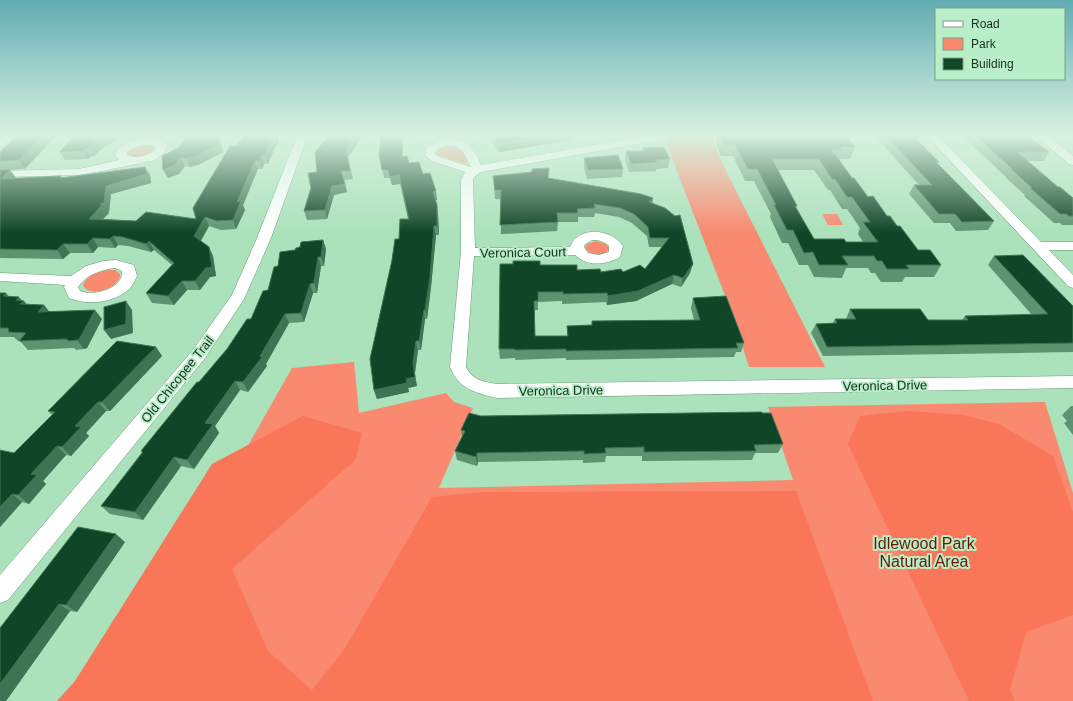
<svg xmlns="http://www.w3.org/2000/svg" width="1073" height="701" viewBox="0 0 1073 701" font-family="Helvetica,sans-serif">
<rect width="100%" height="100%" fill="#abe1bb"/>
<g fill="#f9896f">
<polygon points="663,135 711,135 722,163 825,367 749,367 733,316"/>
<path d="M141,145L153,146L154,150C146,157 137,158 127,155V152L131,149Z"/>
<path d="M446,145C459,146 464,151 468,163H464L437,155L435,152L438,148Z"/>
<polygon points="822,214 837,214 843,225 828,225"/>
<path d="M596,241L606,244L609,248L606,253C598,256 590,255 585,248L587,244Z"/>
<path d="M110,270H115L120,274C121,288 88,299 83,285C87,275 99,271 110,270Z"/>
<polygon points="354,362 359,413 446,393 454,402 473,408 439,488 793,480 768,407 1045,402 1073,493 1073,701 103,701 292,368"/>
</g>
<g fill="#f97659">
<polygon points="907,411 963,415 999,424 1053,456 1073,512 1073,615 1026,632 1010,690 1015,701 969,701 848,444 860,416"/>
<polygon points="303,416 362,433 356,459 232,569 268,651 312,690 344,650 432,497 482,492 796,491 873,701 57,701 75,681 212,464"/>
</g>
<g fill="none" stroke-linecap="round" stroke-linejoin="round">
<g stroke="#669a77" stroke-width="1">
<g id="minor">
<polygon points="3,135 14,135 4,146 0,147 0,138"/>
<polygon points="299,135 310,135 306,140 271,238 244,299 205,358 8,600 0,603 0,575 193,350 232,295 257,238 296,139"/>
<path d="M651,135H676L671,138L481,172L474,177L473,180L475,248L570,247C579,225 611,229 623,246L620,257C606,265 587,267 575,255L474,256L466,367C472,380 484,382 497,384L1073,376V388L497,398C474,392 460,390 450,367L461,252V180L465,172L432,161L425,155L426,148C437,139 456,135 468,144C474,149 478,158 481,165ZM445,146C461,143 465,154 471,167L440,157L435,154L437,149ZM592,240C599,240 604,241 609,246V252L599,255L588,253L584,247L585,244Z"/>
<polygon points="926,135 937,135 1041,242 1073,242 1073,250 1049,250 1073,275 1073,288 1068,286"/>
<polygon points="1035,135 1047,135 1073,156 1073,165 1069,164"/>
<path d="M154,139L166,143L167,145L165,152L155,160L102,171L79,175L0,177V171L79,169L119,160L115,155C123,140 139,139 154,139ZM153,145L156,147V149C148,156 135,160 126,154C132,146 143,145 153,145Z"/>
<path d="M116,260L134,265L137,276C135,280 133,284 131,287C116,303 88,306 69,298L64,287L65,285L0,281V273L71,276L86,266L103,261ZM115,268L122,271C124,288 94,297 80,291L78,287C87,274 101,270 115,268Z"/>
</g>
</g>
<use href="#minor" fill="#fff" fill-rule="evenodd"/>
</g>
<g fill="#5e9371" fill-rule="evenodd">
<polygon points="246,135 277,135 279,142 275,147 268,164 264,164 262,169 258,169 243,205 245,210 236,229 221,230 209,226 201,241 213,256 216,276 210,277 200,290 187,290 174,305 152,303 146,293 172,265 154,250 151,252 128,246 118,245 115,248 98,247 93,253 70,253 63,259 0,258 0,152 14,139 25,169 7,170 10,170 16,178 16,179 150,175 151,183 111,194 109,212 108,212 109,213 103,219 136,221 196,219 236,146"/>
<polygon points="481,135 571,135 571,140 499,152 489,138"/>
<path d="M717,135H846L855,147L850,159H838L852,178L868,197L897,226L918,250L941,265L934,277H905L902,282H881L875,273H871L868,268H846L842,278L814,277L808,265H799L788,243H782L770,217L771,214L754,181H745L733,156H721L716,143ZM778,170H814L828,190H830L842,209H847L860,228L858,234L863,242H846L814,239L796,208L797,206Z"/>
<polygon points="874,135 916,135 918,137 917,139 939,162 938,164 994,221 988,230 956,231 950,223 934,223 909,194 914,185 919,185"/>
<polygon points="961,135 1027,135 1049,152 1044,161 1027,161 1058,187 1073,198 1073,225 1062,225 1060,223 1054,223 1024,196 1025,195 1006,178 1006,177"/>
<polygon points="220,138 223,152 200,164 190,167 185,166 179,174 168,178 178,148"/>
<polygon points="403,140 403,157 409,163 423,174 437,200 436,200 438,214 439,235 436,235 431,287 427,319 425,319 421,350 418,350 415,373 417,386 408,388 409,392 377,399 374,390 399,239 408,219 400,184 392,185 390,178 384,178 379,155"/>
<polygon points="114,141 100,150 94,156 90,157 88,159 65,160 60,152"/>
<polygon points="643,148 670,159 668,168 656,169 656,171 629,172 625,160 626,151 643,151"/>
<polygon points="348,157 353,179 344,180 347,192 334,195 327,219 307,220 304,211"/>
<polygon points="584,158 623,169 622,177 587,179 584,167"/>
<polygon points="532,169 548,178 652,203 690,273 681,287 672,284 636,301 607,305 606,302 562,304 562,301 538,302 538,310 535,310 535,336 567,336 567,326 592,325 592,321 694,320 691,308 693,298 744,343 741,352 736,352 734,357 566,360 566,358 515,360 515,358 500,359 499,349 540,265 577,270 601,272 623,272 645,269 662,247 649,247 647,236 632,223 619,217 595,213 594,217 578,217 578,222 558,222 557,231 501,234 501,199 495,199 493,176 532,172"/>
<polygon points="323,240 326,249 324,266 321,266 317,293 313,293 304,322 289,323 266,364 267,366 248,392 240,390 215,426 219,433 194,469 181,466 143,520 110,514 101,506 142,452 141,451 227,349 251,319 268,290 278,266 295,250 300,247"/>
<polygon points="994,256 1073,306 1073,352 823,356 811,333 816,324 833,323 835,319 846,319 850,309 928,320 962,320 965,316 1032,315 988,265"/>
<polygon points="0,293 6,293 8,296 24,301 27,305 44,305 49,312 102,319 87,348 84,349 76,350 74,348 28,350 20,341 18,341 14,337 0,337"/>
<polygon points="156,347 162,356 110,411 106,411 86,433 89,436 71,456 66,455 43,481 46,484 29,504 22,502 0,527 14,453 52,415 48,411"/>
<polygon points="1071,406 1073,406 1073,435 1064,423 1067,421 1062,415"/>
<polygon points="481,416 783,444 778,453 755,453 752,460 642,461 642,456 606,456 605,462 583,463 583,460 478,462 477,466 457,460 455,451 462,436 461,430"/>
<polygon points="125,542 77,612 70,611 6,701 0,701 0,628"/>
</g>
<g fill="#3e7453">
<polygon points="44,135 57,135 25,169 19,160"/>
<polygon points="106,135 130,135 114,141 100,150 94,156 90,148 95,142"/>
<polygon points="218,135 219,135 220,138 223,152 200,164 190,167 186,159"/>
<polygon points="275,135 277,135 279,142 275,147 268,164 265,155 272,139"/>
<polygon points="356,135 364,135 348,157 353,179 346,149"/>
<polygon points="402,135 412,135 403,140 403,166 402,157"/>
<polygon points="553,135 571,135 571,140 499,152 498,144"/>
<polygon points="86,149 90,157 88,159 83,151"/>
<polygon points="261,155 264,164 262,169 259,161"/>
<polygon points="181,157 185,166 179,174 168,178 163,170"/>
<polygon points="255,161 258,169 243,205 245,210 236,229 233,220 237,202"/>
<polygon points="145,167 150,175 151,183 111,194 109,212 108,212 109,213 95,227 89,219 100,204 106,186"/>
<polygon points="10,170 16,178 7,188 1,179"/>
<polygon points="399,175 400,184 392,185 390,177"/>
<polygon points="345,184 347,192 334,195 327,219 325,210 332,186"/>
<polygon points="436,191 437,200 434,200 433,192"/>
<polygon points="653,198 652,207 649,202"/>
<polygon points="437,205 438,214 439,235 437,226"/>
<polygon points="205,217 209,226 198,245 194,236"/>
<polygon points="434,226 436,235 431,287 427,319 425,310"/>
<polygon points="113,236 118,245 115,248 110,239"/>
<polygon points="93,238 98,247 93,253 87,244"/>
<polygon points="323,240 326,249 324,266 321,257"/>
<polygon points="149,241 154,250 151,252 146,244"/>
<polygon points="63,244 70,253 63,259 57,250"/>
<polygon points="209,247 213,256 216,276 210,277 200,290 195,281 206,268"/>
<polygon points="318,257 321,266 317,293 314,283"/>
<polygon points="693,264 690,273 681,287 683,278"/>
<polygon points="674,275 672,284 636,301 607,305 608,296"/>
<polygon points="182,281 187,290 174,305 168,296"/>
<polygon points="310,284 313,293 304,322 301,313"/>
<polygon points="6,293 13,303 3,296"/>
<polygon points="19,297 23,302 24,301 31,310 28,313 16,300"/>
<polygon points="126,301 132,310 133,333 111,339 104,330"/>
<polygon points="44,305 52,315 38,312"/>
<polygon points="95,310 102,319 87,348 84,349 77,340"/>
<polygon points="424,310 425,319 421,350 419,341"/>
<polygon points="285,314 289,323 266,364 267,366 248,392 243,382 260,356"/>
<polygon points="416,341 418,350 415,373 413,363"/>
<polygon points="156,347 162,356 110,411 102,402"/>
<polygon points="415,377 417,386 408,388 406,379"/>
<polygon points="235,381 240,390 215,426 219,433 194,469 187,460 205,423"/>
<polygon points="407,383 409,392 377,399 374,390"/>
<polygon points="98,402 106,411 86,433 89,436 71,456 62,447 75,426"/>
<polygon points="57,446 66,455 43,481 46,484 29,504 18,495 31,474"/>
<polygon points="477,453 478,462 477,466 476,457"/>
<polygon points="174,457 181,466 143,520 135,512"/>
<polygon points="12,494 22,502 0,527 0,507"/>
<polygon points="116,534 125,542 77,612 66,605"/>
<polygon points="59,604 70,611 6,701 0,701 0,684"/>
</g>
<g fill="#104527" stroke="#3e7453" fill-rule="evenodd">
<polygon points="19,135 44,135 19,160 0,161 0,152 14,139"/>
<polygon points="74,135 106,135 95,142 90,148 86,149 83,151 60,152"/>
<polygon points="187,135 218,135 220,144 196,156 186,159 181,157 175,165 163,170 162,156 178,148"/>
<polygon points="246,135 275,135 272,139 265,155 261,155 259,161 255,161 237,202 241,201 233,220 217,221 205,217 194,236 209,247 212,267 206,268 195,281 182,281 168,296 146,293 174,263 149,241 146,244 123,237 113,236 110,239 93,238 87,244 63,244 57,250 0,249 0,170 10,170 1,179 61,176 60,178 145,167 147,174 106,186 104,203 100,204 103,204 89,219 136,221 146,212 196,219 193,208 230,146 236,146"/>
<polygon points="329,135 356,135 346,149 350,171 341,171 345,184 332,186 325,210 304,211 311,188 308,173 317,172 315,152"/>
<polygon points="381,135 402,135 402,157 407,156 409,163 419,162 423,174 430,173 436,191 433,192 437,205 437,226 434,226 430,277 425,310 424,310 419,341 416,341 413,363 415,377 406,379 407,383 374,390 370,359 392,260 395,239 399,239 400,219 409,219 399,175 390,177 388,170 382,170 379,155"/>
<polygon points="492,135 553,135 498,144"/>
<path d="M720,135H846L855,147H840L842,150H832L852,178H854L868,197L873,196L887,216H890L897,226H900L918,250H930L941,265H906L909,269H887L882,261H877L874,256H842L848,265H819L813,252L804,253L793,230H787L774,205H776L757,169H748L735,145H724ZM772,159H819L832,179H835L847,197H852L870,222H863L878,242H846L844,239H814L795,206H797Z"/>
<polygon points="885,135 916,135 918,137 914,137 939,162 936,162 994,221 962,222 955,214 939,214 914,185 932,185"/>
<polygon points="975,135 1027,135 1049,152 1017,152 1058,187 1060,187 1073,198 1073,216 1069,216 1066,214 1060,214 1030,188 1032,188 1011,169 1012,169"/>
<polygon points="664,147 670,159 656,160 657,162 631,164 626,151 644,151 643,148"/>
<polygon points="618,155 623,169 588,170 584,158"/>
<polygon points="549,168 548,178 641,194 653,198 649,202 665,208 675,216 680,215 693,264 683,278 674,275 638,291 608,296 607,293 563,294 563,292 538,292 538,301 534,301 535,336 568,336 567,326 592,325 592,321 700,320 693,298 726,296 744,343 736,343 738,348 566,351 566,349 515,350 515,349 499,349 500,264 513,264 513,261 540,261 540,265 577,265 577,270 600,269 601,272 621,269 623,272 640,265 645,269 669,238 650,238 648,227 634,214 620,208 594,204 595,208 577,209 578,213 557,213 558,222 500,225 501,190 495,190 493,176 532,172 532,169"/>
<polygon points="323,240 321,257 318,257 314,283 310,284 301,313 285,314 260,356 262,357 243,382 235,381 205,423 213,424 187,460 174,457 135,512 101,506 143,452 141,451 197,382 199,382 227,349 247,319 251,319 263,291 268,290 274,267 278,266 280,252 295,250 296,248 300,247 301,242"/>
<polygon points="1023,255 1073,306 1073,343 827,347 816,324 837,323 835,319 856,319 850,309 920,309 928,320 968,320 965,316 1048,314 994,256"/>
<polygon points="0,293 6,293 3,296 19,297 16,300 24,301 20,304 44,305 38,312 95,310 80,338 77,340 69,341 66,339 19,341 26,333 9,332 8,328 0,328"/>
<polygon points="126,301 126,324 104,330 104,307"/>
<polygon points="117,341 156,347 102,402 98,402 75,426 81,427 62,447 57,446 31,474 37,475 18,495 12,494 0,507 0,450 14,453 55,412 48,411"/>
<polygon points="762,412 762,413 771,413 783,444 754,445 756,451 644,452 644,447 605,448 606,453 584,454 584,451 477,453 476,457 455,451 465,431 461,430 469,413 481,416"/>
<polygon points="78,527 116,534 66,605 59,604 0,684 0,628"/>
</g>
<linearGradient id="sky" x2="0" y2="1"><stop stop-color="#62acb3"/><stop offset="0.58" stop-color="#d9f2e0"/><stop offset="1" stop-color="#d9f2e0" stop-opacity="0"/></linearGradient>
<rect width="1073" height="233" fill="url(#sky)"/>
<g text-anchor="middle" stroke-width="4" stroke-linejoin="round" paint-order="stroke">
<g font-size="13" fill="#192f20" stroke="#b8eec8">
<text transform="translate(523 252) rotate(-1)" y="5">Veronica Court</text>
<text transform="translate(177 379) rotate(-51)" y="5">Old Chicopee Trail</text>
<text transform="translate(885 385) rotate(-1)" y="5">Veronica Drive</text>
<text transform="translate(561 390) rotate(-1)" y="5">Veronica Drive</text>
</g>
<g font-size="16" fill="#691805" stroke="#b8eec8">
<text x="924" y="549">Idlewood Park<tspan x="924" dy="18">Natural Area</tspan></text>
</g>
</g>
<rect x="935" y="8" width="130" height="72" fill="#b8eec8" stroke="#78a285"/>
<rect x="943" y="21" width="20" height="6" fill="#ffffff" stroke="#78a285"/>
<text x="971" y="28" font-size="12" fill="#192f20">Road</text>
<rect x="943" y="38" width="20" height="12" fill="#f9896f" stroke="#78a285"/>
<text x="971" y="48" font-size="12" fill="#192f20">Park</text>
<rect x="943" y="58" width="20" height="12" fill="#104527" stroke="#78a285"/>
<text x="971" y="68" font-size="12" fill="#192f20">Building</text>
</svg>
